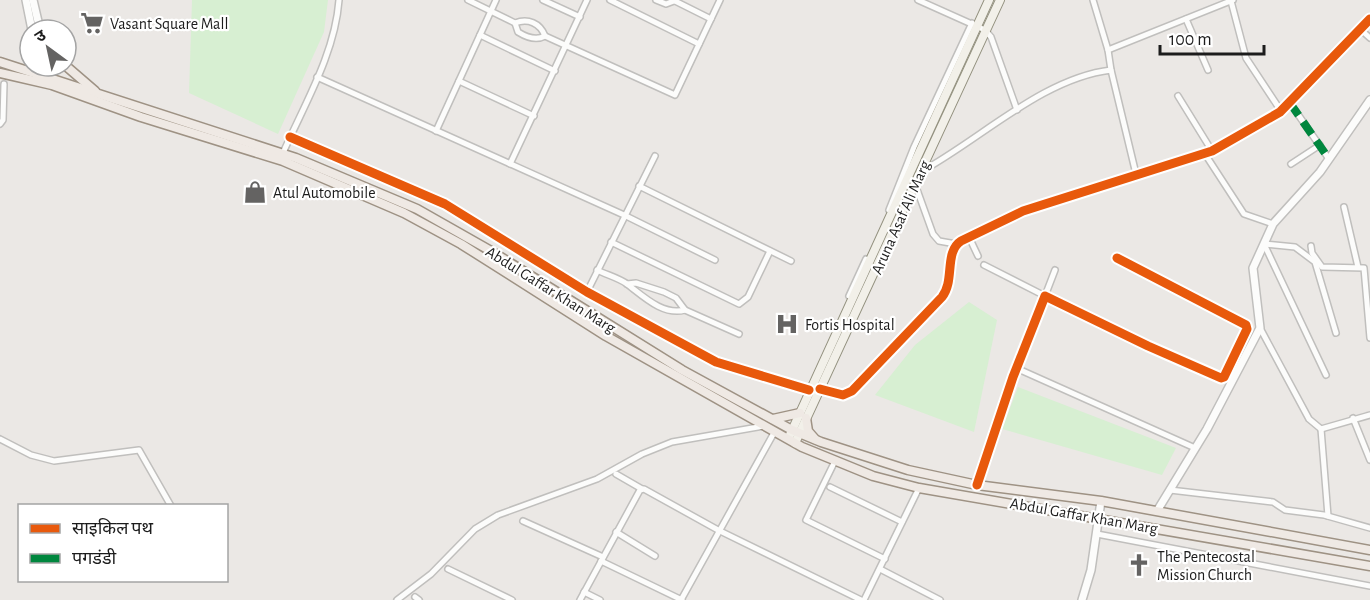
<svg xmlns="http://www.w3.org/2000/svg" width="1370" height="600" viewBox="0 0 1370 600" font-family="'Alegreya Sans','Noto Sans Devanagari',sans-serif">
<rect width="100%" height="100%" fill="#ebe8e5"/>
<g fill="#d7efd2">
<polygon points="192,0 328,0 324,32 278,134 189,93"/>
<polygon points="969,302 997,320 974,432 875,395 915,345"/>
<polygon points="1018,387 1176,448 1162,475 1002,429"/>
</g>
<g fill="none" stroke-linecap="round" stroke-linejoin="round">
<g stroke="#c0bfbd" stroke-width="8">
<g id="minor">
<path d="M468,0L515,23C528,18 540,23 545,36"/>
<polyline points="543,0 580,17"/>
<polyline points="610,0 699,44"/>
<polyline points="656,0 666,4 674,1"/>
<polyline points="673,0 711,19"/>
<polyline points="918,0 985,30 991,37 1017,110"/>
<polyline points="1093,0 1108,50 1111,70"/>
<polyline points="1231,1 1246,58 1281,111"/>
<polyline points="1186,19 1208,70"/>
<path d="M515,23L518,32C526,37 536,41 545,36L675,95L720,0"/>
<polyline points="1360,29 1370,38"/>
<polyline points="480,35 555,71"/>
<polyline points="1108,50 1233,0"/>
<polyline points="317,77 624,215 715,260"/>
<polyline points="459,81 534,116"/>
<polyline points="1178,96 1212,151"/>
<polyline points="1290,103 1329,159"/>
<polyline points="0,124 3,120 4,84"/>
<polyline points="436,131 496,0"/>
<polyline points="290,137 445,204 587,292 716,362 809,390"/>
<path d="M283,153C304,105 335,54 339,0"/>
<polyline points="1205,154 1244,214 1273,224"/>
<polyline points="510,164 587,0"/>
<polyline points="1291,164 1320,145"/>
<path d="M922,171C981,139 1043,78 1111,70L1136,174"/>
<polyline points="915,184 933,234 939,241 956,244"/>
<polyline points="639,186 791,261"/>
<polyline points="1344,207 1358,267"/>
<polyline points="889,210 914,147 972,23"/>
<polyline points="969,237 978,256"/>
<polyline points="611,242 739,304 748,297 770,251"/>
<polyline points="1264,244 1326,375"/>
<polyline points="1264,244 1295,247 1315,262 1336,333"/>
<polyline points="1311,246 1312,253 1322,267 1364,268 1370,338"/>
<polyline points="984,265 1045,296 1055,270"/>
<path d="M597,270C607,275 619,278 627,284C643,296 663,316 685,310"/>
<polyline points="627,284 636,283 664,292 676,298 685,310 739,334"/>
<polyline points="587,292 655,156"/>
<polyline points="849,296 866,259"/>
<polyline points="1260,328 1309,419 1321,429"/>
<polyline points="1016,368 1195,448"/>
<path d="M820,389L843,395L852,391L942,297C955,281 944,252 961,241L1023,211L1212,151L1280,112L1370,19"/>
<polyline points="1353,418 1370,460"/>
<polyline points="1321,429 1328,516"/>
<polyline points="1321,429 1370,415"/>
<polyline points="0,439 31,455 54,461 139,450 171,506"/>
<polyline points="835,461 806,520 885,559"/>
<polyline points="616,474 642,489"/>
<polyline points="977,485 1013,377 1045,296 1148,346 1221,378 1224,377 1247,329 1246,325 1117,258"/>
<polyline points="830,487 902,522"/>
<polyline points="1170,490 1273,502 1285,510 1324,515 1370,528"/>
<polyline points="523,521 603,557"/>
<polyline points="616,532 655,556"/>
<polyline points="1097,534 1370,586"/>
<polyline points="601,561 682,600"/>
<polyline points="448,569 512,600"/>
<polyline points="880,569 940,600"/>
<polyline points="584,592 600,600"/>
<polyline points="415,597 419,600"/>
<polyline points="397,600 431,574 475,529 498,515 597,479 642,454 672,442 764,426"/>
<polyline points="580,600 640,490 644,489 718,530 861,600"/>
<polyline points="681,600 775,431"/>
<polyline points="864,600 919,488"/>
</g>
</g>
<g stroke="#c0bfbd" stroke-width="10">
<g id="tertiary">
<polyline points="26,0 32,30"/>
<polyline points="33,0 40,30"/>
<polyline points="1157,511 1207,429 1260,328 1253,268 1273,224 1320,172 1370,100"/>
<polyline points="1082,600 1091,570 1101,501"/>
</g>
</g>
<g stroke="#93917f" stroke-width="10">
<g id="secondary">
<polyline points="790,435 989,0"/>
<polyline points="795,443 1000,0"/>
</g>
</g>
<g stroke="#9e9284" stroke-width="11">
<g id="primary">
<polyline points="0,62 296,158 417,209 491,251 682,370 792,430 821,442 908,470 977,485 1101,501 1370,550"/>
<polyline points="66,66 95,91"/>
<polyline points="0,73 52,85 141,117 283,161 404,213 461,244 606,336 802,447 873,476 919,488 1370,566"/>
<polyline points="806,418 808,431 815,439"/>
<polyline points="773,419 800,413"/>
</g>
</g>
<use href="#minor" stroke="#fcfcfb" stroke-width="5"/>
<use href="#tertiary" stroke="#fcfcfb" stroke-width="7"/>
<use href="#secondary" stroke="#f2f0e9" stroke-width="8"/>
<use href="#primary" stroke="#efe9e4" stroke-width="8"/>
<polyline stroke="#00873e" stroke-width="8" stroke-dasharray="15 8" stroke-linecap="butt" points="1290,103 1329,159"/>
<g stroke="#fff" stroke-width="13">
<g id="cycleway">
<polyline points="290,137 445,204 587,292 716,362 809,390"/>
<path d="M820,389L843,395L852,391L942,297C955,281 944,252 961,241L1023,211L1212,151L1280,112L1370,19"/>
<polyline points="977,485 1013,377 1045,296 1148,346 1221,378 1224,377 1247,329 1246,325 1117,258"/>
</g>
</g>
<use href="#cycleway" stroke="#e8590c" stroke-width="9"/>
</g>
<defs>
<g id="supermarket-bare" transform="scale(1.8)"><path d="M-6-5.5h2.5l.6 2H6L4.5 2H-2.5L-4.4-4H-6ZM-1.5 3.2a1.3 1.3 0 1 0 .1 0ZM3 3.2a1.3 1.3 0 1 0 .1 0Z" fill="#646362" stroke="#fff" stroke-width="2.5" paint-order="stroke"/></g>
<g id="shop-bare" transform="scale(1.8)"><path d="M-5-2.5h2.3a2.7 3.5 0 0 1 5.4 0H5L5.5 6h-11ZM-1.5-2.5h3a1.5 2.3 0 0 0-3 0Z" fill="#646362" stroke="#fff" stroke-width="2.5" paint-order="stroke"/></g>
<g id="hospital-bare" transform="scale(1.8)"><path d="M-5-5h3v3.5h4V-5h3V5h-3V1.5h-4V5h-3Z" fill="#646362" stroke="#fff" stroke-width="2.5" paint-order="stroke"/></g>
<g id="church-bare" transform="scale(1.8)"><path d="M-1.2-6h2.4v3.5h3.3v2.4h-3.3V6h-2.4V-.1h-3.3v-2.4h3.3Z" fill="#646362" stroke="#fff" stroke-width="2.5" paint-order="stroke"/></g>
</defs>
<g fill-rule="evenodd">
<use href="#supermarket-bare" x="92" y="23"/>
<use href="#shop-bare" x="255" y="192"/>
<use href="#hospital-bare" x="787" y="324"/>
<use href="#church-bare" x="1139" y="565"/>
</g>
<g text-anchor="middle" stroke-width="4.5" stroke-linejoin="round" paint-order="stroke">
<g font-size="16" fill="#1c1c1c" stroke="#fff" text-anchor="start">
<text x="110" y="29">Vasant Square Mall</text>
<text x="273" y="198">Atul Automobile</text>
<text x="805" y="330">Fortis Hospital</text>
<text x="1157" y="562">The Pentecostal<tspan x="1157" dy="18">Mission Church</tspan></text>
</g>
<g font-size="16" fill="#1c1c1c" stroke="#fff">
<text transform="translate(900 217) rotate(-66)" y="6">Aruna Asaf Ali Marg</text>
<text transform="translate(551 289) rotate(32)" y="6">Abdul Gaffar Khan Marg</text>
<text transform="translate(1084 515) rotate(10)" y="6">Abdul Gaffar Khan Marg</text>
</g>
</g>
<rect x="18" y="504" width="210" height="78" fill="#ffffff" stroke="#a4a4a4" stroke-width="1.5"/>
<rect x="30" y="524" width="30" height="9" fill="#e8590c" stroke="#a4a4a4" stroke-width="1.5"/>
<text x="72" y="534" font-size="18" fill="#1c1c1c">साइकिल पथ</text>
<rect x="30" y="554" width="30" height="9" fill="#00873e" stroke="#a4a4a4" stroke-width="1.5"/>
<text x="72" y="564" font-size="18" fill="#1c1c1c">पगडंडी</text>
<g transform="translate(48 48) rotate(327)"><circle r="28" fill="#ffffff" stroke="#a4a4a4" stroke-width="1.5"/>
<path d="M0-4.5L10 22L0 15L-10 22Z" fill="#646362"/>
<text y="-9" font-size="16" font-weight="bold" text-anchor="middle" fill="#1c1c1c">उ</text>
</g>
<path d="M1160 45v9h104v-9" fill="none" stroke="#1c1c1c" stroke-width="3"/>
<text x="1169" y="45" font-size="18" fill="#1c1c1c" stroke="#ffffff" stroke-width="4.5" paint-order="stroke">100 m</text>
</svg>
